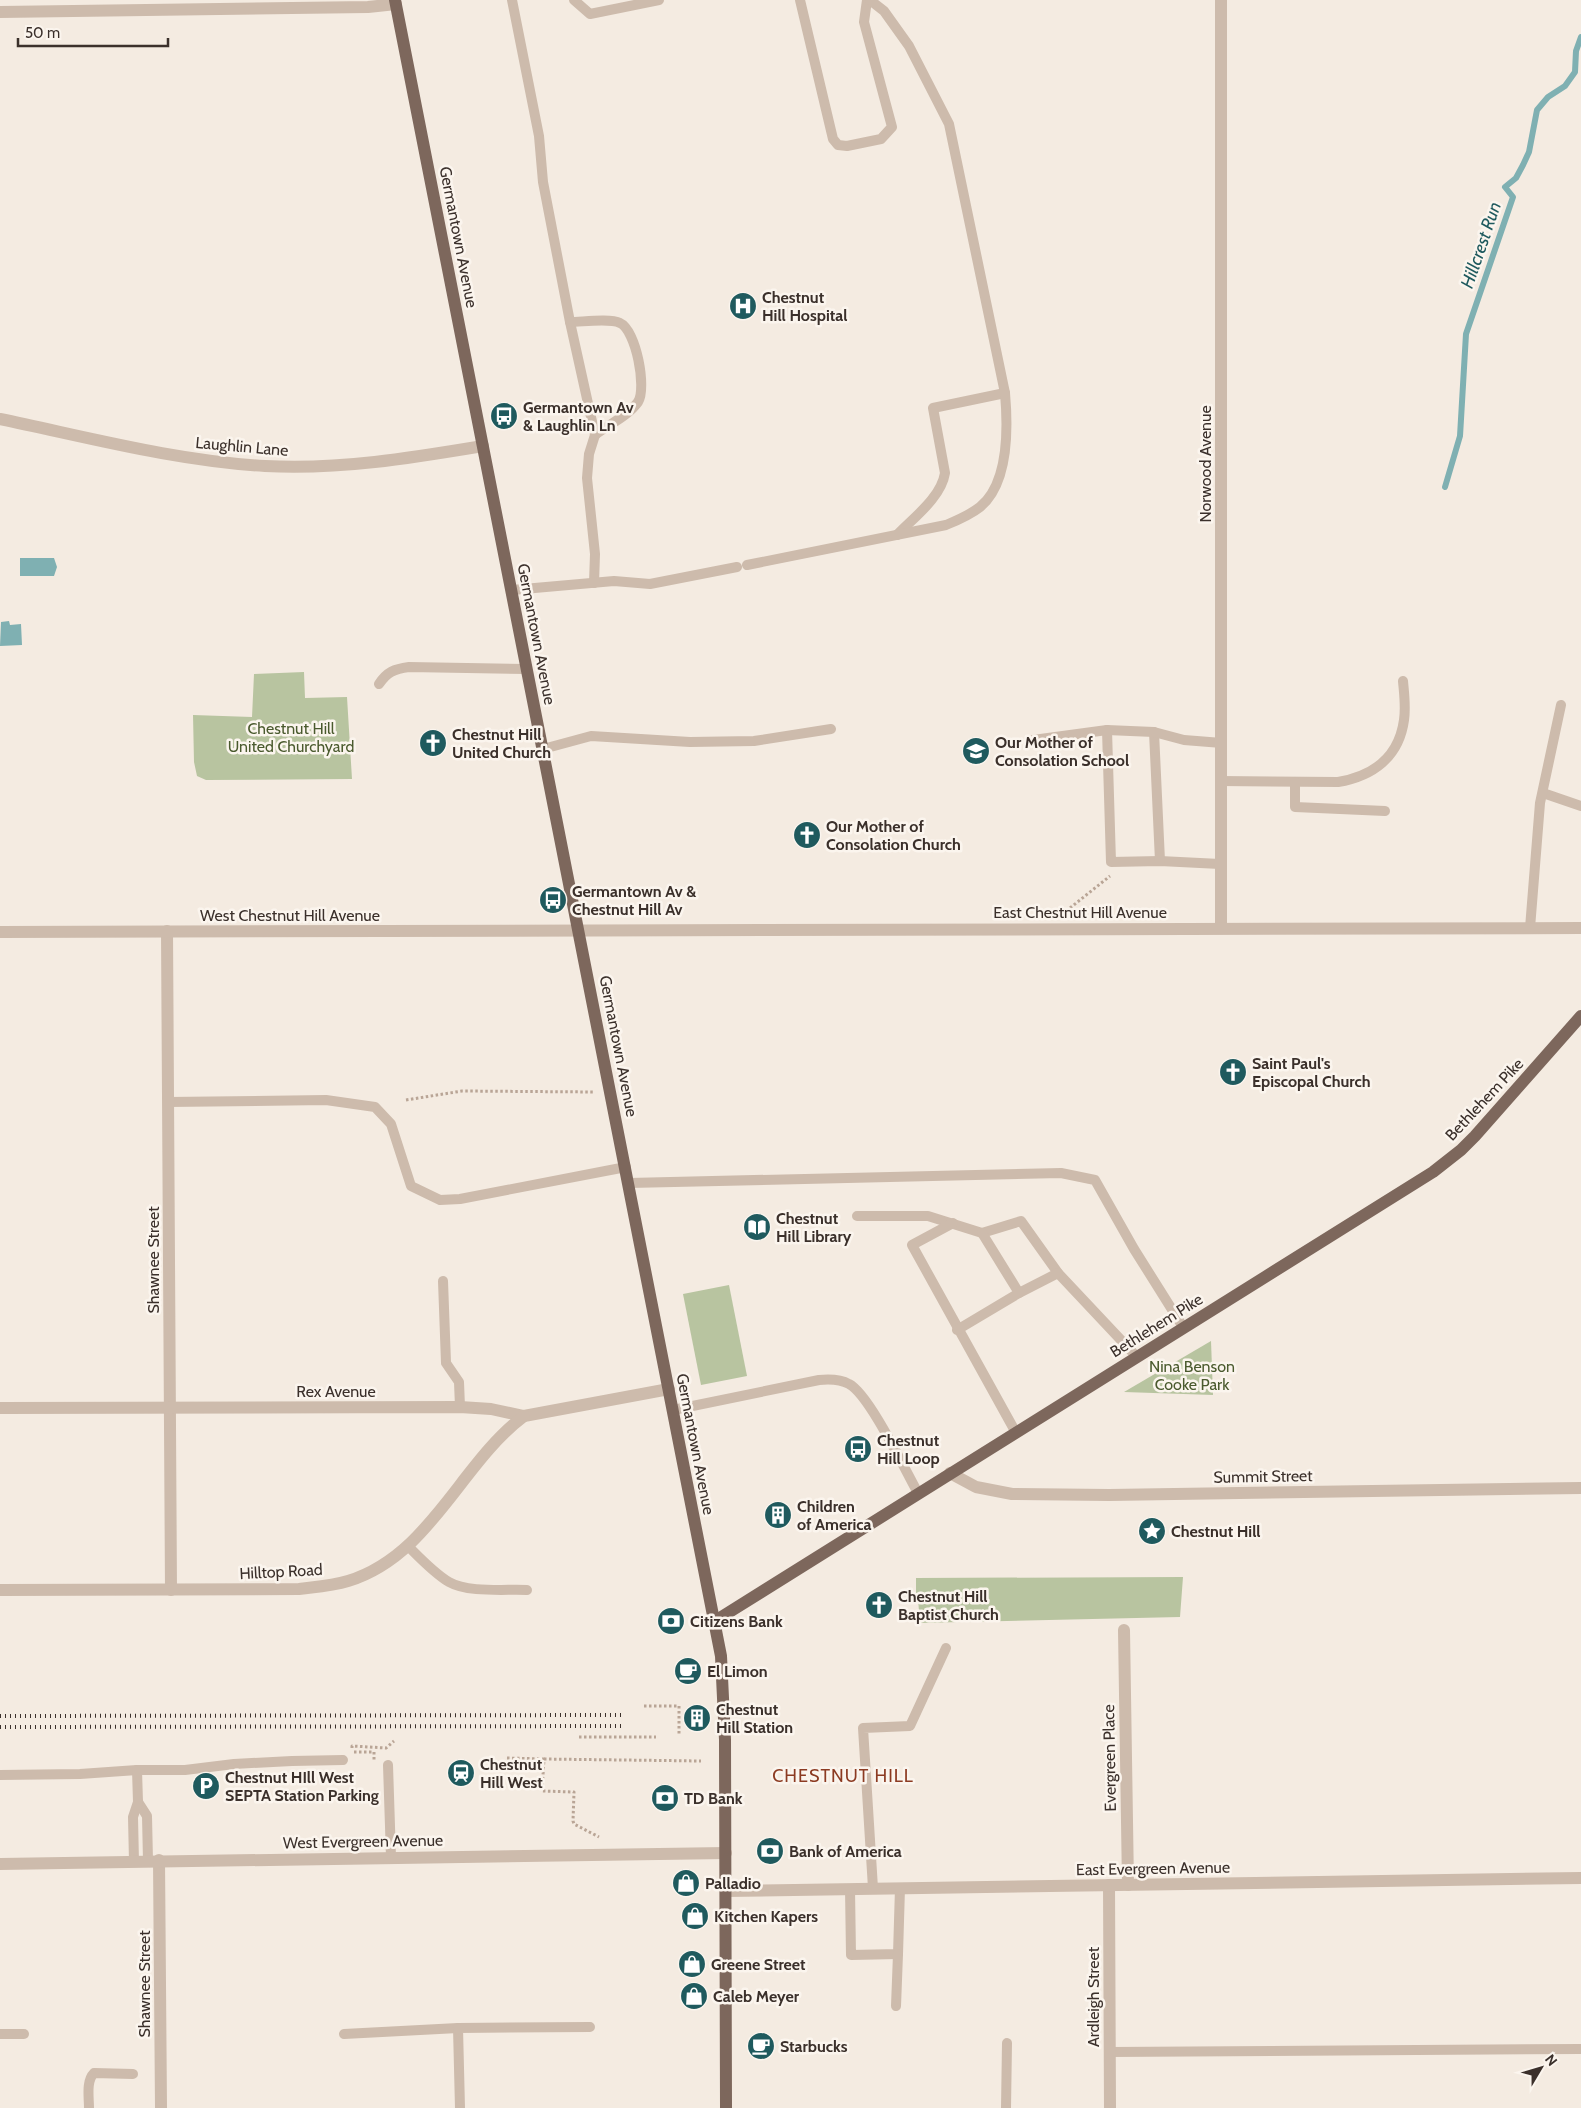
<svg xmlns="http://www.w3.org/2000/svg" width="1581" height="2108" viewBox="0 0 1581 2108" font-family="Cabin,sans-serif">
<rect width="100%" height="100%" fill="#f4ebe1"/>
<g fill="#b8c4a0">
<polygon points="304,672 305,698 347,697 352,779 206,780 197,776 194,762 193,715 252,717 254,674"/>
<polygon points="729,1285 747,1376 701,1385 683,1294"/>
<polygon points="1211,1341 1213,1395 1124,1392"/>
<polygon points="1183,1577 1180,1617 917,1623 916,1612 919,1611 918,1599 916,1599 916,1578"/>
</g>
<g fill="#7fb0b2">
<polygon points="20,558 54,558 57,567 54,576 20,576"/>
<polygon points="9,621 10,625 21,624 22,645 0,646 1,622"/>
</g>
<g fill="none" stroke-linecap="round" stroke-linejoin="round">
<polyline stroke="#7fb0b2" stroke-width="6" points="1445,487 1460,436 1466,334 1513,197 1505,187 1516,178 1523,165 1529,152 1537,110 1548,97 1565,86 1575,72 1576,51 1581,37"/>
<g stroke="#b9a596" stroke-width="3" stroke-dasharray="2.5 2.5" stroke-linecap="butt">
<polyline points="1070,908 1110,876"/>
<polyline points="406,1100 462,1091 595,1092"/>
<polyline points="644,1706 679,1706 679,1736"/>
<polyline points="579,1737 656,1737"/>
<polyline points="352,1748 352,1746 386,1748 394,1741"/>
<polyline points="354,1752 374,1752 374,1761"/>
<polyline points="507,1758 544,1759 542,1791 574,1792 573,1821 574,1824 599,1837"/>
<polyline points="544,1759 701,1761"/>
</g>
<g stroke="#cdbbac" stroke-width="10">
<polyline points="512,0 539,136 543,182 570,322 595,435 589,454 587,478 595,554 594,583"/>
<polyline points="574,0 590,14 659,0"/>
<polyline points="800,0 833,139 838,145 847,146 881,139 892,127 864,22 867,0"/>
<path d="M570,322C582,322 610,318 620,323C636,330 647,388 638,402C628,416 608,425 595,435"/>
<path d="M897,535C913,518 941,498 945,473L933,408L1005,393"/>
<path d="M747,565L946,525C958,520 970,515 980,507C1009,483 1008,427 1005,393L949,124L909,46L884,11L870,0"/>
<polyline points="512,590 614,581 650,584 737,567"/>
<path d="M379,684C387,672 394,669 409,667L527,669"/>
<polyline points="1107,730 1111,862 1160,861 1220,864"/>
<polyline points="1154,732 1160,861"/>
<polyline points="1033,740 1107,730 1154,732 1184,740 1222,743"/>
<polyline points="543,749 591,736 690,742 754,741 831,729"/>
<path d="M1220,781L1338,782C1373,776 1399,757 1404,720C1406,707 1404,693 1403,681"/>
<polyline points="1295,782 1295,807 1385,811"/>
<polyline points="1543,793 1581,806"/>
<polyline points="1530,928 1540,803 1561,705"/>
<polyline points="168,1102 326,1100 375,1107 391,1124 411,1186 440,1200 460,1199 626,1167"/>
<polyline points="629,1183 1061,1173 1095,1180 1134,1249 1183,1327"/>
<polyline points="857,1216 928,1216 982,1233 1021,1221 1058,1273 1136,1356"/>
<polyline points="953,1223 912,1245 1015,1431"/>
<polyline points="982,1233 1019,1293"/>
<polyline points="443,1281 446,1363 459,1382 460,1407"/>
<polyline points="957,1330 1019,1293 1058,1273"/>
<path d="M673,1410L819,1380C829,1379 840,1379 849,1384C869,1394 905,1470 918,1493"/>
<path d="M408,1546C421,1559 434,1573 449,1582C468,1593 505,1589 527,1590"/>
<polyline points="388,1765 391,1857"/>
<polyline points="0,1775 80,1774 137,1770"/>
<polyline points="138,1802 147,1816 148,1861"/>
<polyline points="134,1862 133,1817 138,1802 137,1770 185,1770 234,1764 292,1761 343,1760"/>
<polyline points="873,1888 863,1728 910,1726 946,1648"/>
<polyline points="850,1889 851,1955 898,1954 900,1888"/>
<polyline points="896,2006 898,1954"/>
<polyline points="0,2034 24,2034"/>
<polyline points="344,2034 458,2028"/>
<polyline points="1110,2052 1581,2049"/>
<path d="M89,2108C89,2097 86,2081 94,2073L133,2074"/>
<polyline points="460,2108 458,2028 590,2027"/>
<polyline points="1006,2108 1007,2043"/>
</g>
<g stroke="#cdbbac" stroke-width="12">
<polyline points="1221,0 1221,928"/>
<polyline points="0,12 368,7 396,4"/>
<path d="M0,419C87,437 176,461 265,466C339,470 411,458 483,446"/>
<polyline points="167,931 171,1590"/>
<polyline points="0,932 1581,928"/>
<polyline points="0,1408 460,1407 491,1409 524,1416 669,1389"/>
<polyline points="950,1473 976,1487 1012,1494 1109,1495 1581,1488"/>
<path d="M0,1590L299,1589C315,1587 332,1586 348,1581C430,1556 460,1464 524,1416"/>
<polyline points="1124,1630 1128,1885"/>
<polyline points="159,1860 161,2108"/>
<polyline points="0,1864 726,1853"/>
<polyline points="1109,1885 1110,2108"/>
<polyline points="726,1891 1581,1878"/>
</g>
<g stroke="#7d675c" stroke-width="12">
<polyline points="395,0 721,1656 725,1740 726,2108"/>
<polyline points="715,1621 1433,1172 1461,1150 1475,1136 1581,1016"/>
</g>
<g stroke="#3b302b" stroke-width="4" stroke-dasharray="1 4" stroke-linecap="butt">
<polyline points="0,1716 622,1715"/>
<polyline points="0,1727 622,1726"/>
</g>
</g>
<defs>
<g id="hospital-disc" transform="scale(1.4375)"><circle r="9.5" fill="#1f5a5e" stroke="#fbf5ee"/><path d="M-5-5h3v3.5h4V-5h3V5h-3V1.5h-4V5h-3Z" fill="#fff"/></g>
<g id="bus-disc" transform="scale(1.4375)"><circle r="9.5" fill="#1f5a5e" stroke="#fbf5ee"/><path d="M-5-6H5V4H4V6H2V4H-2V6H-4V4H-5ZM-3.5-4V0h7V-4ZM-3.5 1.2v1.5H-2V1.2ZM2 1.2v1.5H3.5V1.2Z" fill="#fff"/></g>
<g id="church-disc" transform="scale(1.4375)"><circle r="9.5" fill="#1f5a5e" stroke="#fbf5ee"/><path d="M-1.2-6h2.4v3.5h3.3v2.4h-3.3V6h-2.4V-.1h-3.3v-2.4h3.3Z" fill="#fff"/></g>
<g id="school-disc" transform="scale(1.4375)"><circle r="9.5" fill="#1f5a5e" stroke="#fbf5ee"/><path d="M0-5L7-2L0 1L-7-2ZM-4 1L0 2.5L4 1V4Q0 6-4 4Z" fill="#fff"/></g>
<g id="library-disc" transform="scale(1.4375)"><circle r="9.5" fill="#1f5a5e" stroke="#fbf5ee"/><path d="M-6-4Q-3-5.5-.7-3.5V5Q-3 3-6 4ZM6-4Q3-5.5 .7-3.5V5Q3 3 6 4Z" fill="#fff"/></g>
<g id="building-disc" transform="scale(1.4375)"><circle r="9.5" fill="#1f5a5e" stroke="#fbf5ee"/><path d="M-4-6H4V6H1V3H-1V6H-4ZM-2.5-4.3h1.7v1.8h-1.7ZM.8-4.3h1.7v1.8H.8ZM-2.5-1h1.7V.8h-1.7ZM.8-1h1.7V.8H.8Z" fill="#fff"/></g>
<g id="sight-disc" transform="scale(1.4375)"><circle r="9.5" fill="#1f5a5e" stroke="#fbf5ee"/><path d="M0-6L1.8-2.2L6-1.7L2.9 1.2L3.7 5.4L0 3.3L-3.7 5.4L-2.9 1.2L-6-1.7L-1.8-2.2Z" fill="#fff"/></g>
<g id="bank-disc" transform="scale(1.4375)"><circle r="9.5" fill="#1f5a5e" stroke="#fbf5ee"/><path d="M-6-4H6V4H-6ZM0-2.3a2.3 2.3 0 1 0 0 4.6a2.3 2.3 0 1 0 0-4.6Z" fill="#fff"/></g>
<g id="cafe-disc" transform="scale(1.4375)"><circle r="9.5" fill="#1f5a5e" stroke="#fbf5ee"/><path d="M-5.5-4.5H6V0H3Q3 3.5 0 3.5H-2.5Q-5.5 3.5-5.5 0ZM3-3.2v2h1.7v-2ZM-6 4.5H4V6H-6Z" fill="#fff"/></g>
<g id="station-disc" transform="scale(1.4375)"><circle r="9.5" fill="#1f5a5e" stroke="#fbf5ee"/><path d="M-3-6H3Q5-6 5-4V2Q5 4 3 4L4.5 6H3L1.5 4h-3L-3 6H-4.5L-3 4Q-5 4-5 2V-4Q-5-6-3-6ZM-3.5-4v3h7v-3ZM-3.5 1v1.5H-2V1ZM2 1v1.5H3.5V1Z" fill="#fff"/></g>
<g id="parking-disc" transform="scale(1.4375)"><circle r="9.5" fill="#1f5a5e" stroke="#fbf5ee"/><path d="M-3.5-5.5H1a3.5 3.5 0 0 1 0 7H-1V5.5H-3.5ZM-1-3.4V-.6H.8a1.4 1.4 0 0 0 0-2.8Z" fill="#fff"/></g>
<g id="shop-disc" transform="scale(1.4375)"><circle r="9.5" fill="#1f5a5e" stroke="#fbf5ee"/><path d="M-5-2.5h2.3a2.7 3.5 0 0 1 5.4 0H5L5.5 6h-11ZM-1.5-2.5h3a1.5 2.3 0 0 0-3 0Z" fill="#fff"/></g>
</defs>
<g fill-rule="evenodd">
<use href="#hospital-disc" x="743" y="306"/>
<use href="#bus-disc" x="504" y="416"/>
<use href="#church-disc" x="433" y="743"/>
<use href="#school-disc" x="976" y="751"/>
<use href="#church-disc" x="807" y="835"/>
<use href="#bus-disc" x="553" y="900"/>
<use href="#church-disc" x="1233" y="1072"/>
<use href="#library-disc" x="757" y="1227"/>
<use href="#bus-disc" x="858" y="1449"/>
<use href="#building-disc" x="778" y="1515"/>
<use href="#sight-disc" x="1152" y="1531"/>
<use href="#church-disc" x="879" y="1605"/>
<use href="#bank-disc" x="671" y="1621"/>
<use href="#cafe-disc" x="688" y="1671"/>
<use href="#building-disc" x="697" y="1718"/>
<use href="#station-disc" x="461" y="1773"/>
<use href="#parking-disc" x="206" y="1786"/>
<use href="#bank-disc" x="665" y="1798"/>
<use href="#bank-disc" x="770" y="1851"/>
<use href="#shop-disc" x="686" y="1883"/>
<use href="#shop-disc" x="695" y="1916"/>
<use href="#shop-disc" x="692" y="1964"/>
<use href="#shop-disc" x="694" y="1996"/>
<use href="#cafe-disc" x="761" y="2046"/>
</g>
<g text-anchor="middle" stroke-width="5" stroke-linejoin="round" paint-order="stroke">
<g font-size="16" fill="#3b302b" stroke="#fbf5ee">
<text transform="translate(459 237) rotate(79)" y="6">Germantown Avenue</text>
<text transform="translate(242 446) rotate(5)" y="6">Laughlin Lane</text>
<text transform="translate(1205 464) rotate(-90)" y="6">Norwood Avenue</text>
<text transform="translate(537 634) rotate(79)" y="6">Germantown Avenue</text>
<text x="1080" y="918">East Chestnut Hill Avenue</text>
<text x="290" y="921">West Chestnut Hill Avenue</text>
<text transform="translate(619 1046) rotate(79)" y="6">Germantown Avenue</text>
<text transform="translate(1484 1099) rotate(-47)" y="6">Bethlehem Pike</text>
<text transform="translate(153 1260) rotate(-90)" y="6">Shawnee Street</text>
<text transform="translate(1156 1325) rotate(-32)" y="6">Bethlehem Pike</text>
<text x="336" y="1397">Rex Avenue</text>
<text transform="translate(696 1444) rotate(79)" y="6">Germantown Avenue</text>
<text transform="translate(1263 1476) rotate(-1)" y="6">Summit Street</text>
<text transform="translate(281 1571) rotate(-3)" y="6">Hilltop Road</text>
<text transform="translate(1109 1758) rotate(-91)" y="6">Evergreen Place</text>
<text transform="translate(363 1841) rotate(-1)" y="6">West Evergreen Avenue</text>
<text transform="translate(1153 1868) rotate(-1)" y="6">East Evergreen Avenue</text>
<text transform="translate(144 1984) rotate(-90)" y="6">Shawnee Street</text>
<text transform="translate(1093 1997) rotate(-90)" y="6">Ardleigh Street</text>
</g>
<g font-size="16" font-weight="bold" fill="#3b302b" stroke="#fbf5ee" text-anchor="start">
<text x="762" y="303">Chestnut<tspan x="762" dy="18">Hill Hospital</tspan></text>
<text x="523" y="413">Germantown Av<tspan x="523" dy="18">&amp; Laughlin Ln</tspan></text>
<text x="452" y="740">Chestnut Hill<tspan x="452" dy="18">United Church</tspan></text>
<text x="995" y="748">Our Mother of<tspan x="995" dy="18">Consolation School</tspan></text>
<text x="826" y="832">Our Mother of<tspan x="826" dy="18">Consolation Church</tspan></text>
<text x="572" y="897">Germantown Av &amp;<tspan x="572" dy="18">Chestnut Hill Av</tspan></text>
<text x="1252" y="1069">Saint Paul's<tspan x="1252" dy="18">Episcopal Church</tspan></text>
<text x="776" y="1224">Chestnut<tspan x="776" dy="18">Hill Library</tspan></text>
<text x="877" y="1446">Chestnut<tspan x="877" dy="18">Hill Loop</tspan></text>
<text x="797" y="1512">Children<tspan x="797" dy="18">of America</tspan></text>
<text x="1171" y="1537">Chestnut Hill</text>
<text x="898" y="1602">Chestnut Hill<tspan x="898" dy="18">Baptist Church</tspan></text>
<text x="690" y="1627">Citizens Bank</text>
<text x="707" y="1677">El Limon</text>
<text x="716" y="1715">Chestnut<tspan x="716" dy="18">Hill Station</tspan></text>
<text x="480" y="1770">Chestnut<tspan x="480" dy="18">Hill West</tspan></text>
<text x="225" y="1783">Chestnut HIll West<tspan x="225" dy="18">SEPTA Station Parking</tspan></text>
<text x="684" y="1804">TD Bank</text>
<text x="789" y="1857">Bank of America</text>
<text x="705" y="1889">Palladio</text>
<text x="714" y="1922">Kitchen Kapers</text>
<text x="711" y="1970">Greene Street</text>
<text x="713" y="2002">Caleb Meyer</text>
<text x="780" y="2052">Starbucks</text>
</g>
<g font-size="16" fill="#4a5a2e" stroke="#fbf5ee">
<text x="291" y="734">Chestnut Hill<tspan x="291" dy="18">United Churchyard</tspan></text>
<text x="1192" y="1372">Nina Benson<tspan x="1192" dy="18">Cooke Park</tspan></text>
</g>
<g font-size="18" font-style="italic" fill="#1f5a5e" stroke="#fbf5ee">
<text transform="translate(1481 245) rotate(-71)" y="6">Hillcrest Run</text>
</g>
<g font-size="18" letter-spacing="1" fill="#8c3b22" stroke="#fbf5ee">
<text x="843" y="1782">CHESTNUT HILL</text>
</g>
</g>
<g transform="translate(1541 2068) rotate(52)" stroke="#fbf5ee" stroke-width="4" paint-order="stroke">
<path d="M0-4L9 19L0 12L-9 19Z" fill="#3b302b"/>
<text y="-8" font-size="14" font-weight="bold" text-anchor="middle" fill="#3b302b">N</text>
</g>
<path d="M18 38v8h150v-8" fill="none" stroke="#3b302b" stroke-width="2.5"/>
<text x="25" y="38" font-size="15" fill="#3b302b" stroke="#fbf5ee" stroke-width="4" paint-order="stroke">50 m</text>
</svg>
